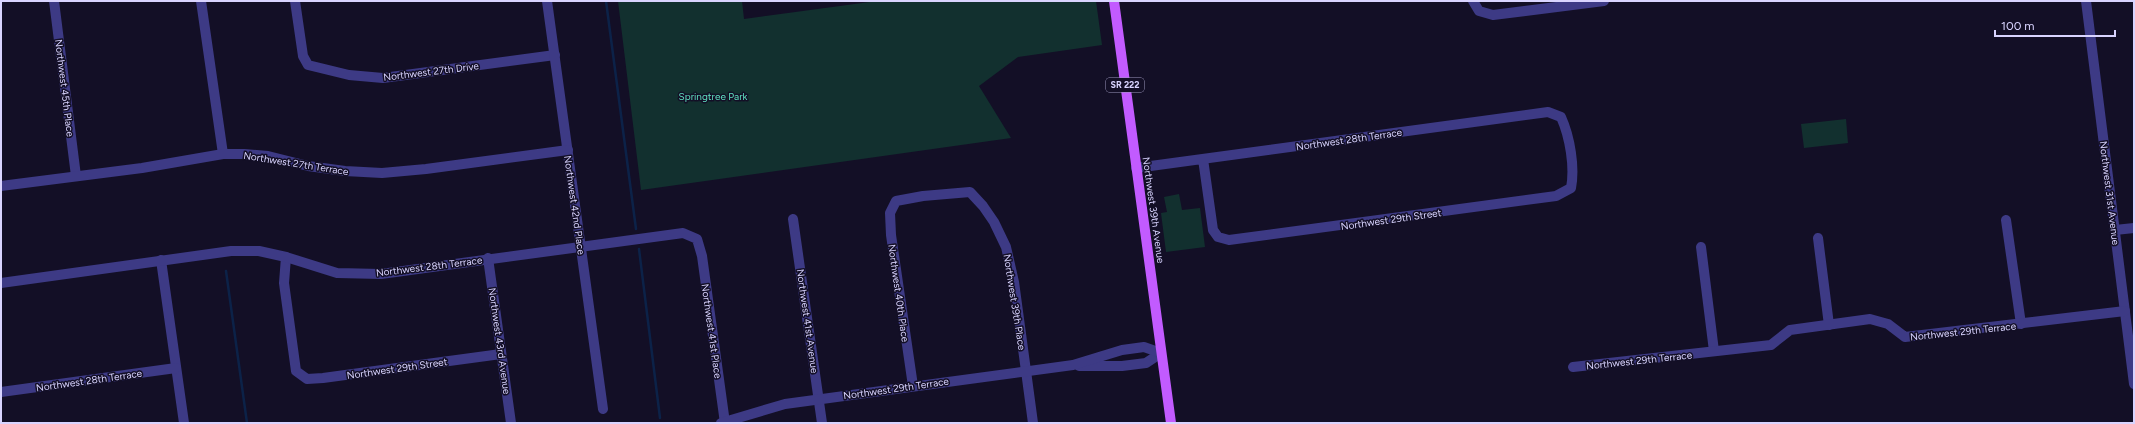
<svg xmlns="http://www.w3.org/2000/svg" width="2135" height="424" viewBox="0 0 2135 424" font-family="Figtree,sans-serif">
<rect width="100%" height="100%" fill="#130f26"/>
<g fill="#12302f">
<polygon points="618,1 742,1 744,19 877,1 1096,1 1102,45 1018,57 979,86 1011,138 641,190"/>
<polygon points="1846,119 1848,143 1804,148 1801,124"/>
<polygon points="1179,194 1182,210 1200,208 1205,247 1166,252 1161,213 1167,212 1164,197"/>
</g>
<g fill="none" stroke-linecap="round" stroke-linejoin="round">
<g stroke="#0c2248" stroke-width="2.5">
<polyline points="606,1 636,229"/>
<polyline points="639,249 660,418"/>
<polyline points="226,271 247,423"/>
</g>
<g stroke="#3d3a85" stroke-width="10">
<polyline points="54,1 76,176"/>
<polyline points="201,1 223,154"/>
<polyline points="295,1 303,56 308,65 349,75 383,78 555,55"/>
<polyline points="547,1 603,409"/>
<polyline points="1473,1 1479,11 1493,15 1604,1"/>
<polyline points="2086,1 2134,384"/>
<path d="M1136,168L1548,112L1561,117C1570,137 1575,167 1571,188L1556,196L1229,240L1218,237L1213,230L1203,159"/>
<polyline points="1,186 142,168 223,154 244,154 268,156 308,166 345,171 382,173 426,169 568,150"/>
<polyline points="793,219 822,423"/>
<polyline points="2006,220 2021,324"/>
<polyline points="2115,230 2134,228"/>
<polyline points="1818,238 1829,325"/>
<polyline points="1701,247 1714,351"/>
<polyline points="286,257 284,283 296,371 307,379 323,378 501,354"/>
<polyline points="488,258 511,423"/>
<polyline points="161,260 184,423"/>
<polyline points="1,283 231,251 259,251 286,257 337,273 381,274 683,233 697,239 702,256 725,423"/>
<polyline points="1079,366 1122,366 1146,363 1161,353"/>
<polyline points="1573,367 1771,345 1790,330 1870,319 1888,324 1905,337 2125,311"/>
<polyline points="913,386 891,235 890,213 896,201 923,196 970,192 983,206 994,222 1006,247 1014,282 1033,423"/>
<polyline points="1,392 176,368"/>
<polyline points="721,423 785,404 1073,365 1122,350 1144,347 1161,353"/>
</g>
<polyline stroke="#c25bff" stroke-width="10" points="1114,1 1171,423"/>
</g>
<g text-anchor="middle" stroke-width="3" stroke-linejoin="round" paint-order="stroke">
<rect fill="#130f26" stroke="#9e99be" stroke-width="1" x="1106" y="78" width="38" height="14" rx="3"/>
<g font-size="9" font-weight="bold" fill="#d9d4ff">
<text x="1125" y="88">SR 222</text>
</g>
<g font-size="10" fill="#d9d4ff" stroke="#130f26">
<text transform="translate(431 71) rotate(-7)" y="4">Northwest 27th Drive</text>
<text transform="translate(65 88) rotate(83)" y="4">Northwest 45th Place</text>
<text transform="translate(1349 139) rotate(-8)" y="4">Northwest 28th Terrace</text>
<text transform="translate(296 163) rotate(9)" y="4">Northwest 27th Terrace</text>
<text transform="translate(2110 193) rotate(83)" y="4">Northwest 31st Avenue</text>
<text transform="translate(575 205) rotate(82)" y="4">Northwest 42nd Place</text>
<text transform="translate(1154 210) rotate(82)" y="4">Northwest 39th Avenue</text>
<text transform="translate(1391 219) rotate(-8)" y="4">Northwest 29th Street</text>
<text transform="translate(429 266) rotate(-7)" y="4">Northwest 28th Terrace</text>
<text transform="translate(899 293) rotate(82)" y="4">Northwest 40th Place</text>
<text transform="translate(1015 302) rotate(81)" y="4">Northwest 39th Place</text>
<text transform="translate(808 321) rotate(82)" y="4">Northwest 41st Avenue</text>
<text transform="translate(712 331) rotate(82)" y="4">Northwest 41st Place</text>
<text transform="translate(1963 331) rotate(-6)" y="4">Northwest 29th Terrace</text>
<text transform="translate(500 341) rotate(82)" y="4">Northwest 43rd Avenue</text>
<text transform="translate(1639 360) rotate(-6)" y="4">Northwest 29th Terrace</text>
<text transform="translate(397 368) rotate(-8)" y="4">Northwest 29th Street</text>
<text transform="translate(89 380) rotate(-8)" y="4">Northwest 28th Terrace</text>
<text transform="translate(896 388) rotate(-8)" y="4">Northwest 29th Terrace</text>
</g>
<g font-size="10" fill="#5fe0c0" stroke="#130f26">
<text x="713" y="100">Springtree Park</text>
</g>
</g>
<rect width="2135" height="424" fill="none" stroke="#d9d4ff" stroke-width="4"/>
<path d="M1995 30v6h120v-6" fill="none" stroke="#d9d4ff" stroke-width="2"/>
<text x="2001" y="30" font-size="12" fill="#d9d4ff" stroke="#130f26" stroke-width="3" paint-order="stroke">100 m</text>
</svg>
